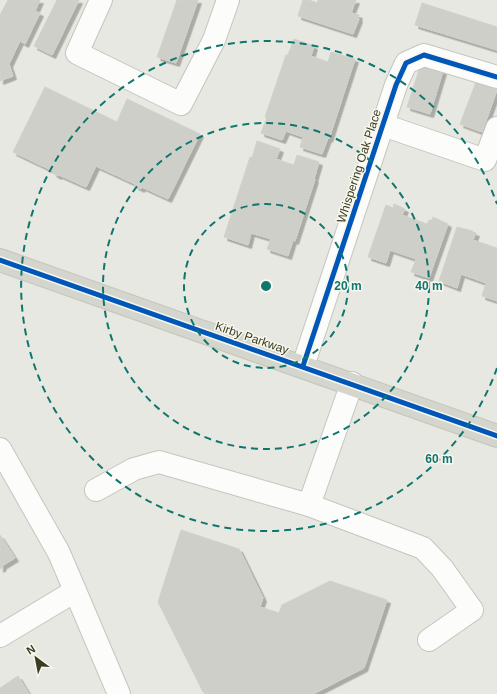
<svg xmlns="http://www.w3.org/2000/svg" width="497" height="694" viewBox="0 0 497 694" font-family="Arial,sans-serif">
<defs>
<filter id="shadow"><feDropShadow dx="3.5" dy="3.5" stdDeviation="0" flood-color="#0004"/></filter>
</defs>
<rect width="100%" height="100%" fill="#e8e8e2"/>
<g fill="#cfcfc9" stroke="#d1d1cb" filter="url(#shadow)">
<polygon points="8,0 40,0 35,11 40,13 25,44 20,41 9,64 13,76 0,81 0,15"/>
<polygon points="57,0 79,0 52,55 34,46"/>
<polygon points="177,0 198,0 176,63 157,57"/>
<polygon points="303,0 309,0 317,3 318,0 356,0 351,13 359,15 358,19 359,19 353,34 298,16"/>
<polygon points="422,3 497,27 497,50 415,25"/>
<polygon points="294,39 314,46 311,56 328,62 331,52 355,59 329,139 328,138 322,154 300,147 303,137 286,131 282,140 261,133 267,117 265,117 286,55 288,55"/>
<polygon points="421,64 443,71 430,114 407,107"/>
<polygon points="476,82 497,90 482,132 460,124"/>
<polygon points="45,87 117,122 127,99 200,134 168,199 142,187 141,189 135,186 135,184 96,166 86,187 59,175 58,176 53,173 53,171 13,152"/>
<polygon points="257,141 280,149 276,159 294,165 297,155 319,162 314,179 315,179 295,241 293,240 288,256 267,249 271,239 251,233 248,245 224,237 250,157 252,158"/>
<polygon points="394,204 405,209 402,215 427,224 429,220 432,220 433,217 448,224 429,278 411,272 416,259 390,250 386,263 368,257 386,205 393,208"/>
<polygon points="457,227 473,231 472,232 476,233 473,240 497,248 497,301 482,296 486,283 461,274 457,288 439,281"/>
<polygon points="181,530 239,549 263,598 260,607 279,613 282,605 330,581 387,600 364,668 313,694 209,694 203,692 158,602"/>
<polygon points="0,535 15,558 2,566 3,567 0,569"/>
<polygon points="18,676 29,694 0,694 0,688"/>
</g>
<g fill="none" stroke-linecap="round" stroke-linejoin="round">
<g stroke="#c5c5c0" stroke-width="24">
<g id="minor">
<polyline points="101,0 77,53 181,104 214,40 228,0"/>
<polyline points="383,125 485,160 497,128"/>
<polyline points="303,366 396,85 406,63 424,55 497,77"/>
<polyline points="0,449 59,553 119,694"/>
<polyline points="96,490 134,469 159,462 309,505 352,383"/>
<polyline points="309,505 423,548 442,568 472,610 429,640"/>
<polyline points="0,636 75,591"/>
</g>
</g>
<g stroke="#c4c5bb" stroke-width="24">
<polyline id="major" points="0,260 497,436"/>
</g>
<use href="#minor" stroke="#fcfcfb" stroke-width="22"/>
<use href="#major" stroke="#d4d5cc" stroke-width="22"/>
<g stroke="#f8f7ef" stroke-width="8">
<g id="cycleway">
<polyline points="0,260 497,436"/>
<polyline points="303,366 396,85 406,63 424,55 497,77"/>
</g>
</g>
<use href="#cycleway" stroke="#0057b8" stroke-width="5"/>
</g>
<g fill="none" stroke="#0f766e" stroke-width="2" stroke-dasharray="7 5">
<circle cx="266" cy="286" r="82"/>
<circle cx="266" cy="286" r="163"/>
<path d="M497 368A245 245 0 1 1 497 204"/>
</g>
<g text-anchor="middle" stroke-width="3" stroke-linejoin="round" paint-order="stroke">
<g font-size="12" fill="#393c1f" stroke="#f8f7ef">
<text transform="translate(359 166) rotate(-72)" y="4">Whispering Oak Place</text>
<text transform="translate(252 338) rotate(19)" y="4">Kirby Parkway</text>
</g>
</g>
<circle cx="266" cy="286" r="6" fill="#0f766e" stroke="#f8f7ef" stroke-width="2"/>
<g font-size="12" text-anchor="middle" font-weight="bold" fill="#0f766e" stroke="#f8f7ef" stroke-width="3" stroke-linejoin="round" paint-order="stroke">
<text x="348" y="290">20 m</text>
<text x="429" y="290">40 m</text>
<text x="439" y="463">60 m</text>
</g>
<g transform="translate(36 658) rotate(328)" stroke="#f8f7ef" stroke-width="3" paint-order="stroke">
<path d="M0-3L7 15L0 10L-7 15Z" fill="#393c1f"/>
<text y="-6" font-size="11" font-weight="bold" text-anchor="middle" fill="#393c1f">N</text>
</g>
</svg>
